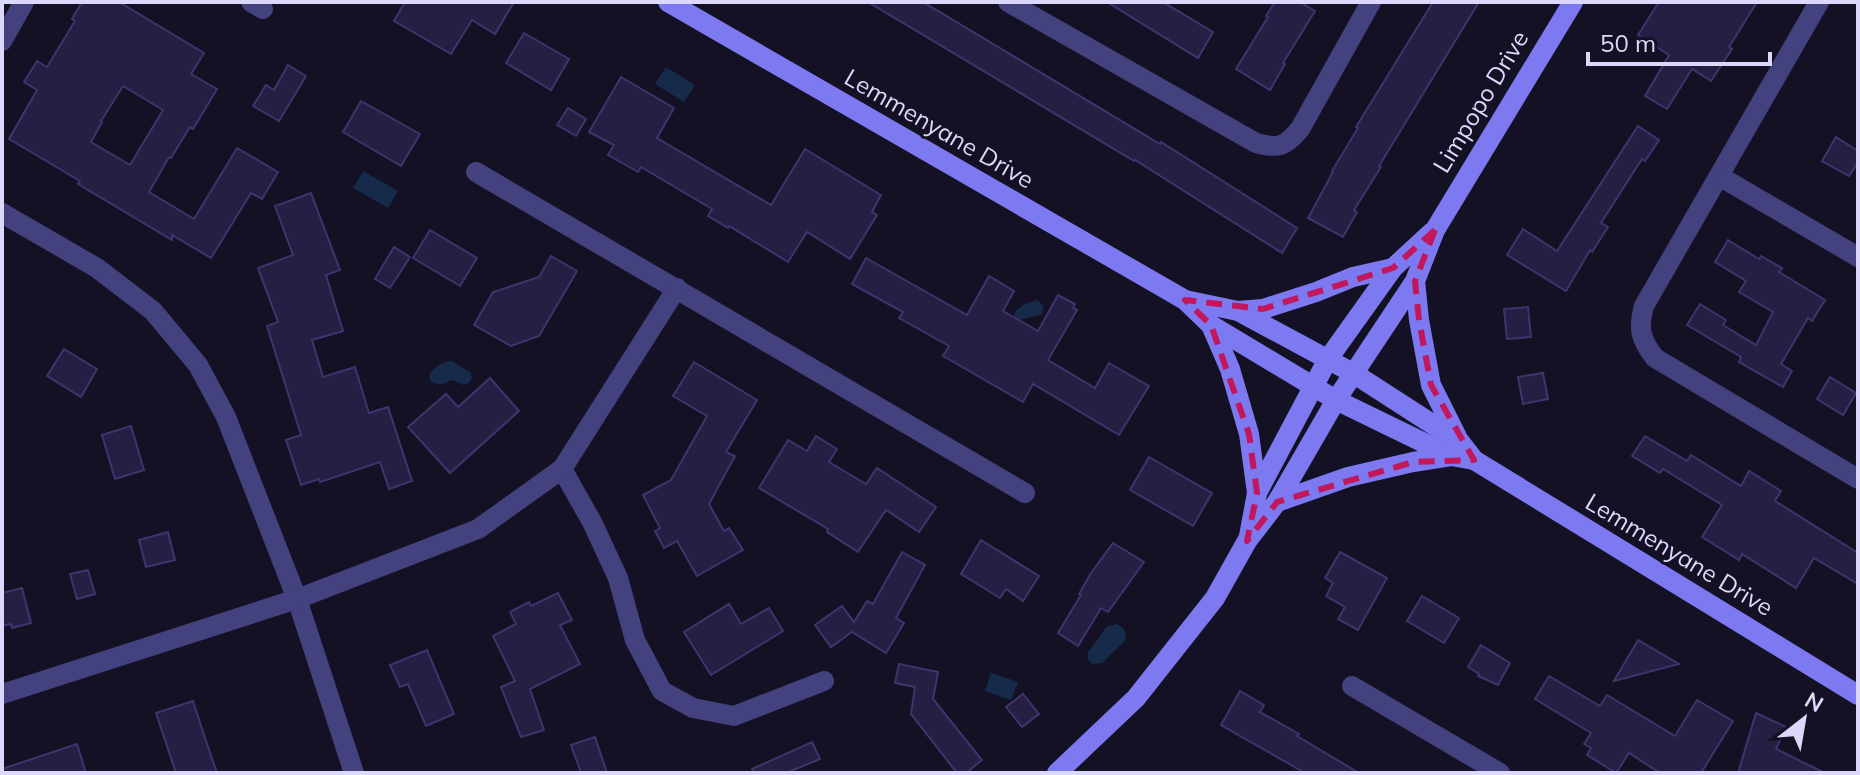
<svg xmlns="http://www.w3.org/2000/svg" width="1860" height="775" viewBox="0 0 1860 775" font-family="Mulish,sans-serif">
<rect width="100%" height="100%" fill="#141124"/>
<g fill="#162a4a">
<polygon points="666,67 695,85 684,102 655,84"/>
<polygon points="363,171 398,191 388,208 353,188"/>
<polygon points="1037,300 1044,306 1041,315 1019,320 1014,319 1015,312 1024,304"/>
<path d="M451,361L470,372L472,378L469,383L463,385L453,380L440,385L431,382L429,376C432,368 442,362 451,361Z"/>
<polygon points="1117,624 1124,629 1126,638 1124,642 1102,663 1092,664 1088,659 1088,652 1105,629 1108,626"/>
<polygon points="991,673 1018,682 1011,700 985,691"/>
</g>
<g fill="#261f43" stroke="#3f346d" stroke-width="2" fill-rule="evenodd">
<path d="M82,2H119L204,53L191,74L217,89L193,129L190,127L171,158L169,157L149,192L194,219L237,148L278,172L262,199L251,193L211,258L172,235V240L78,184L80,181L9,139L37,90L24,82L37,61L47,67L75,21L72,19ZM123,86L163,110L130,165L91,142L102,122L101,121Z"/>
<polygon points="405,2 514,2 495,34 472,20 451,54 394,21"/>
<polygon points="868,2 923,2 1160,144 1161,142 1297,228 1282,253 1135,160 1134,161"/>
<polygon points="1107,2 1163,2 1213,32 1198,58"/>
<polygon points="1275,2 1300,2 1315,11 1283,63 1285,64 1270,90 1236,69 1268,17 1266,16"/>
<polygon points="1433,2 1479,2 1379,166 1381,167 1354,210 1357,212 1343,237 1308,218 1333,172 1332,171 1358,128 1356,127"/>
<polygon points="1659,2 1757,2 1729,47 1732,49 1711,81 1692,69 1667,109 1645,96 1669,55 1638,35"/>
<polygon points="524,33 569,59 551,90 506,63"/>
<polygon points="288,65 306,76 279,121 253,106 266,85 274,90"/>
<polygon points="621,77 674,108 657,138 771,205 805,149 881,195 872,212 877,215 850,259 807,232 788,262 729,226 728,228 708,216 712,209 641,167 638,172 608,155 614,145 589,132"/>
<polygon points="361,101 420,134 401,166 343,132"/>
<polygon points="568,108 586,119 576,136 557,125"/>
<polygon points="1638,126 1659,140 1645,161 1642,159 1601,223 1608,227 1592,252 1590,250 1566,291 1507,255 1523,229 1557,251"/>
<polygon points="1836,137 1858,151 1858,162 1849,176 1822,161"/>
<polygon points="311,193 340,270 326,275 343,331 312,340 323,377 355,367 369,413 388,407 412,481 389,489 380,462 320,482 319,479 301,485 286,440 301,435 267,326 278,322 258,268 293,255 275,206"/>
<polygon points="430,230 477,258 460,286 413,258"/>
<polygon points="1728,240 1759,259 1761,256 1782,268 1779,272 1825,300 1812,321 1808,318 1781,364 1792,371 1783,387 1739,362 1741,357 1687,325 1700,304 1726,320 1723,325 1756,345 1773,312 1739,292 1746,281 1715,262"/>
<polygon points="394,247 410,257 390,288 375,279"/>
<polygon points="551,256 577,271 539,336 511,346 474,325 493,292 539,277"/>
<polygon points="866,258 967,315 989,276 1014,291 1003,311 1038,331 1058,295 1075,304 1073,308 1077,310 1048,360 1095,388 1109,363 1149,386 1119,435 1033,384 1023,402 943,356 949,346 899,318 903,312 852,284"/>
<polygon points="1528,307 1531,337 1507,339 1504,309"/>
<polygon points="64,349 97,369 81,397 47,376"/>
<polygon points="694,362 757,400 726,452 735,456 709,504 724,531 729,528 743,550 697,576 677,541 664,548 655,531 660,528 643,495 671,480 707,416 673,396"/>
<polygon points="1543,373 1548,399 1523,404 1518,377"/>
<polygon points="1830,377 1856,393 1843,415 1817,399"/>
<polygon points="490,378 519,411 450,473 408,427 446,394 458,407"/>
<polygon points="131,426 144,470 115,479 102,435"/>
<polygon points="816,436 837,449 829,462 866,484 877,468 936,507 919,532 886,510 858,552 827,532 828,529 759,488 788,440 807,451"/>
<polygon points="1645,436 1687,461 1691,455 1741,486 1749,471 1781,491 1775,501 1858,553 1858,584 1814,558 1796,588 1742,554 1739,560 1702,537 1722,505 1663,469 1660,473 1632,456"/>
<polygon points="1149,457 1212,493 1193,526 1130,490"/>
<polygon points="168,532 175,560 146,567 139,540"/>
<polygon points="981,540 1039,576 1023,601 1006,589 1000,598 961,574"/>
<polygon points="1113,543 1144,562 1108,612 1101,608 1078,646 1058,633 1081,595 1079,594 1091,573"/>
<polygon points="902,552 925,565 896,618 904,623 886,653 852,632 831,647 815,625 842,606 854,622 867,601 873,604"/>
<polygon points="1340,552 1387,578 1358,630 1338,619 1345,607 1326,596 1333,583 1325,578"/>
<polygon points="88,570 95,594 77,599 70,574"/>
<polygon points="22,588 31,623 12,628 11,624 2,626 2,593"/>
<polygon points="558,593 572,620 560,625 580,664 530,689 544,730 521,737 501,687 515,681 493,636 516,624 510,612 529,602 531,606"/>
<polygon points="1422,596 1459,618 1444,643 1407,621"/>
<polygon points="729,604 741,624 769,608 783,631 711,675 684,632"/>
<polygon points="1638,640 1679,664 1614,681"/>
<polygon points="1481,645 1510,663 1498,685 1478,676 1479,674 1468,667"/>
<polygon points="427,650 454,714 426,726 408,684 400,687 390,665"/>
<polygon points="899,664 938,672 933,699 982,760 966,773 957,773 911,714 915,687 895,683"/>
<polygon points="1549,676 1600,706 1607,695 1675,736 1697,700 1733,721 1701,773 1660,773 1629,753 1616,773 1587,755 1591,748 1584,744 1591,733 1535,699"/>
<polygon points="1240,691 1264,705 1260,712 1299,734 1297,736 1359,773 1305,773 1221,725"/>
<polygon points="1023,694 1039,714 1022,727 1006,707"/>
<polygon points="193,701 206,741 217,773 176,773 156,713"/>
<polygon points="1756,713 1786,727 1776,749 1825,773 1738,773"/>
<polygon points="595,737 607,773 581,773 571,745"/>
<polygon points="812,742 820,759 786,773 754,773 752,769"/>
<polygon points="77,744 86,773 2,773 2,769"/>
</g>
<g fill="none" stroke-linecap="round" stroke-linejoin="round">
<g stroke="#43417e" stroke-width="20">
<polyline points="251,2 263,9"/>
<path d="M1008,2L1256,143C1278,149 1285,147 1300,129L1371,2"/>
<path d="M1819,2L1644,306C1638,328 1640,339 1655,358L1858,479"/>
<polyline points="2,41 24,2"/>
<polyline points="476,172 1025,493"/>
<polyline points="1719,176 1858,257"/>
<polyline points="2,213 97,268 153,311 198,365 226,417 297,599 354,773"/>
<polyline points="562,469 592,522 618,578 635,640 662,691 693,708 734,716 824,681"/>
<polyline points="1352,686 1500,773"/>
<polyline points="2,694 297,599 478,529 562,469 677,288"/>
</g>
<g stroke="#7c79f1" stroke-width="20">
<polyline points="668,2 1185,300 1211,325 1336,400 1451,456 1474,460"/>
<polyline points="1415,281 1419,320 1431,385 1457,437"/>
<polyline points="1185,300 1238,311 1353,373 1460,442 1474,460 1858,695"/>
<polyline points="1238,311 1263,309 1316,292 1353,277 1393,268"/>
<polyline points="1211,325 1230,369 1249,434 1257,493"/>
<polyline points="1277,502 1348,477 1413,462 1451,456"/>
<polyline points="1249,536 1257,493 1328,359 1393,268 1432,232"/>
<polyline points="1057,773 1136,698 1215,598 1247,541 1277,502 1336,400 1415,281 1435,230 1573,2"/>
</g>
</g>
<path fill="none" stroke="#c2185b" stroke-width="6" stroke-dasharray="16 10" stroke-linejoin="round" d="M1435,230L1415,281L1419,320L1431,385L1474,460L1413,462L1277,502L1247,541L1257,493L1249,434L1211,325L1185,300L1263,309L1393,268Z"/>
<g text-anchor="middle" stroke-width="6" stroke-linejoin="round" paint-order="stroke">
<g font-size="24" fill="#dcd8fb" stroke="#141124">
<text transform="translate(1481 102) rotate(-59)" y="8">Limpopo Drive</text>
<text transform="translate(939 129) rotate(30)" y="8">Lemmenyane Drive</text>
<text transform="translate(1679 555) rotate(31)" y="8">Lemmenyane Drive</text>
</g>
</g>
<rect width="1860" height="775" fill="none" stroke="#dcd8fb" stroke-width="8"/>
<g transform="translate(1804 719) rotate(31)" stroke="#141124" stroke-width="6" paint-order="stroke">
<path d="M0-6L14 30L0 20L-14 30Z" fill="#dcd8fb"/>
<text y="-12" font-size="22" font-weight="bold" text-anchor="middle" fill="#dcd8fb">N</text>
</g>
<path d="M1588 52v12h182v-12" fill="none" stroke="#dcd8fb" stroke-width="4"/>
<text x="1600" y="52" font-size="24" fill="#dcd8fb" stroke="#141124" stroke-width="6" paint-order="stroke">50 m</text>
</svg>
